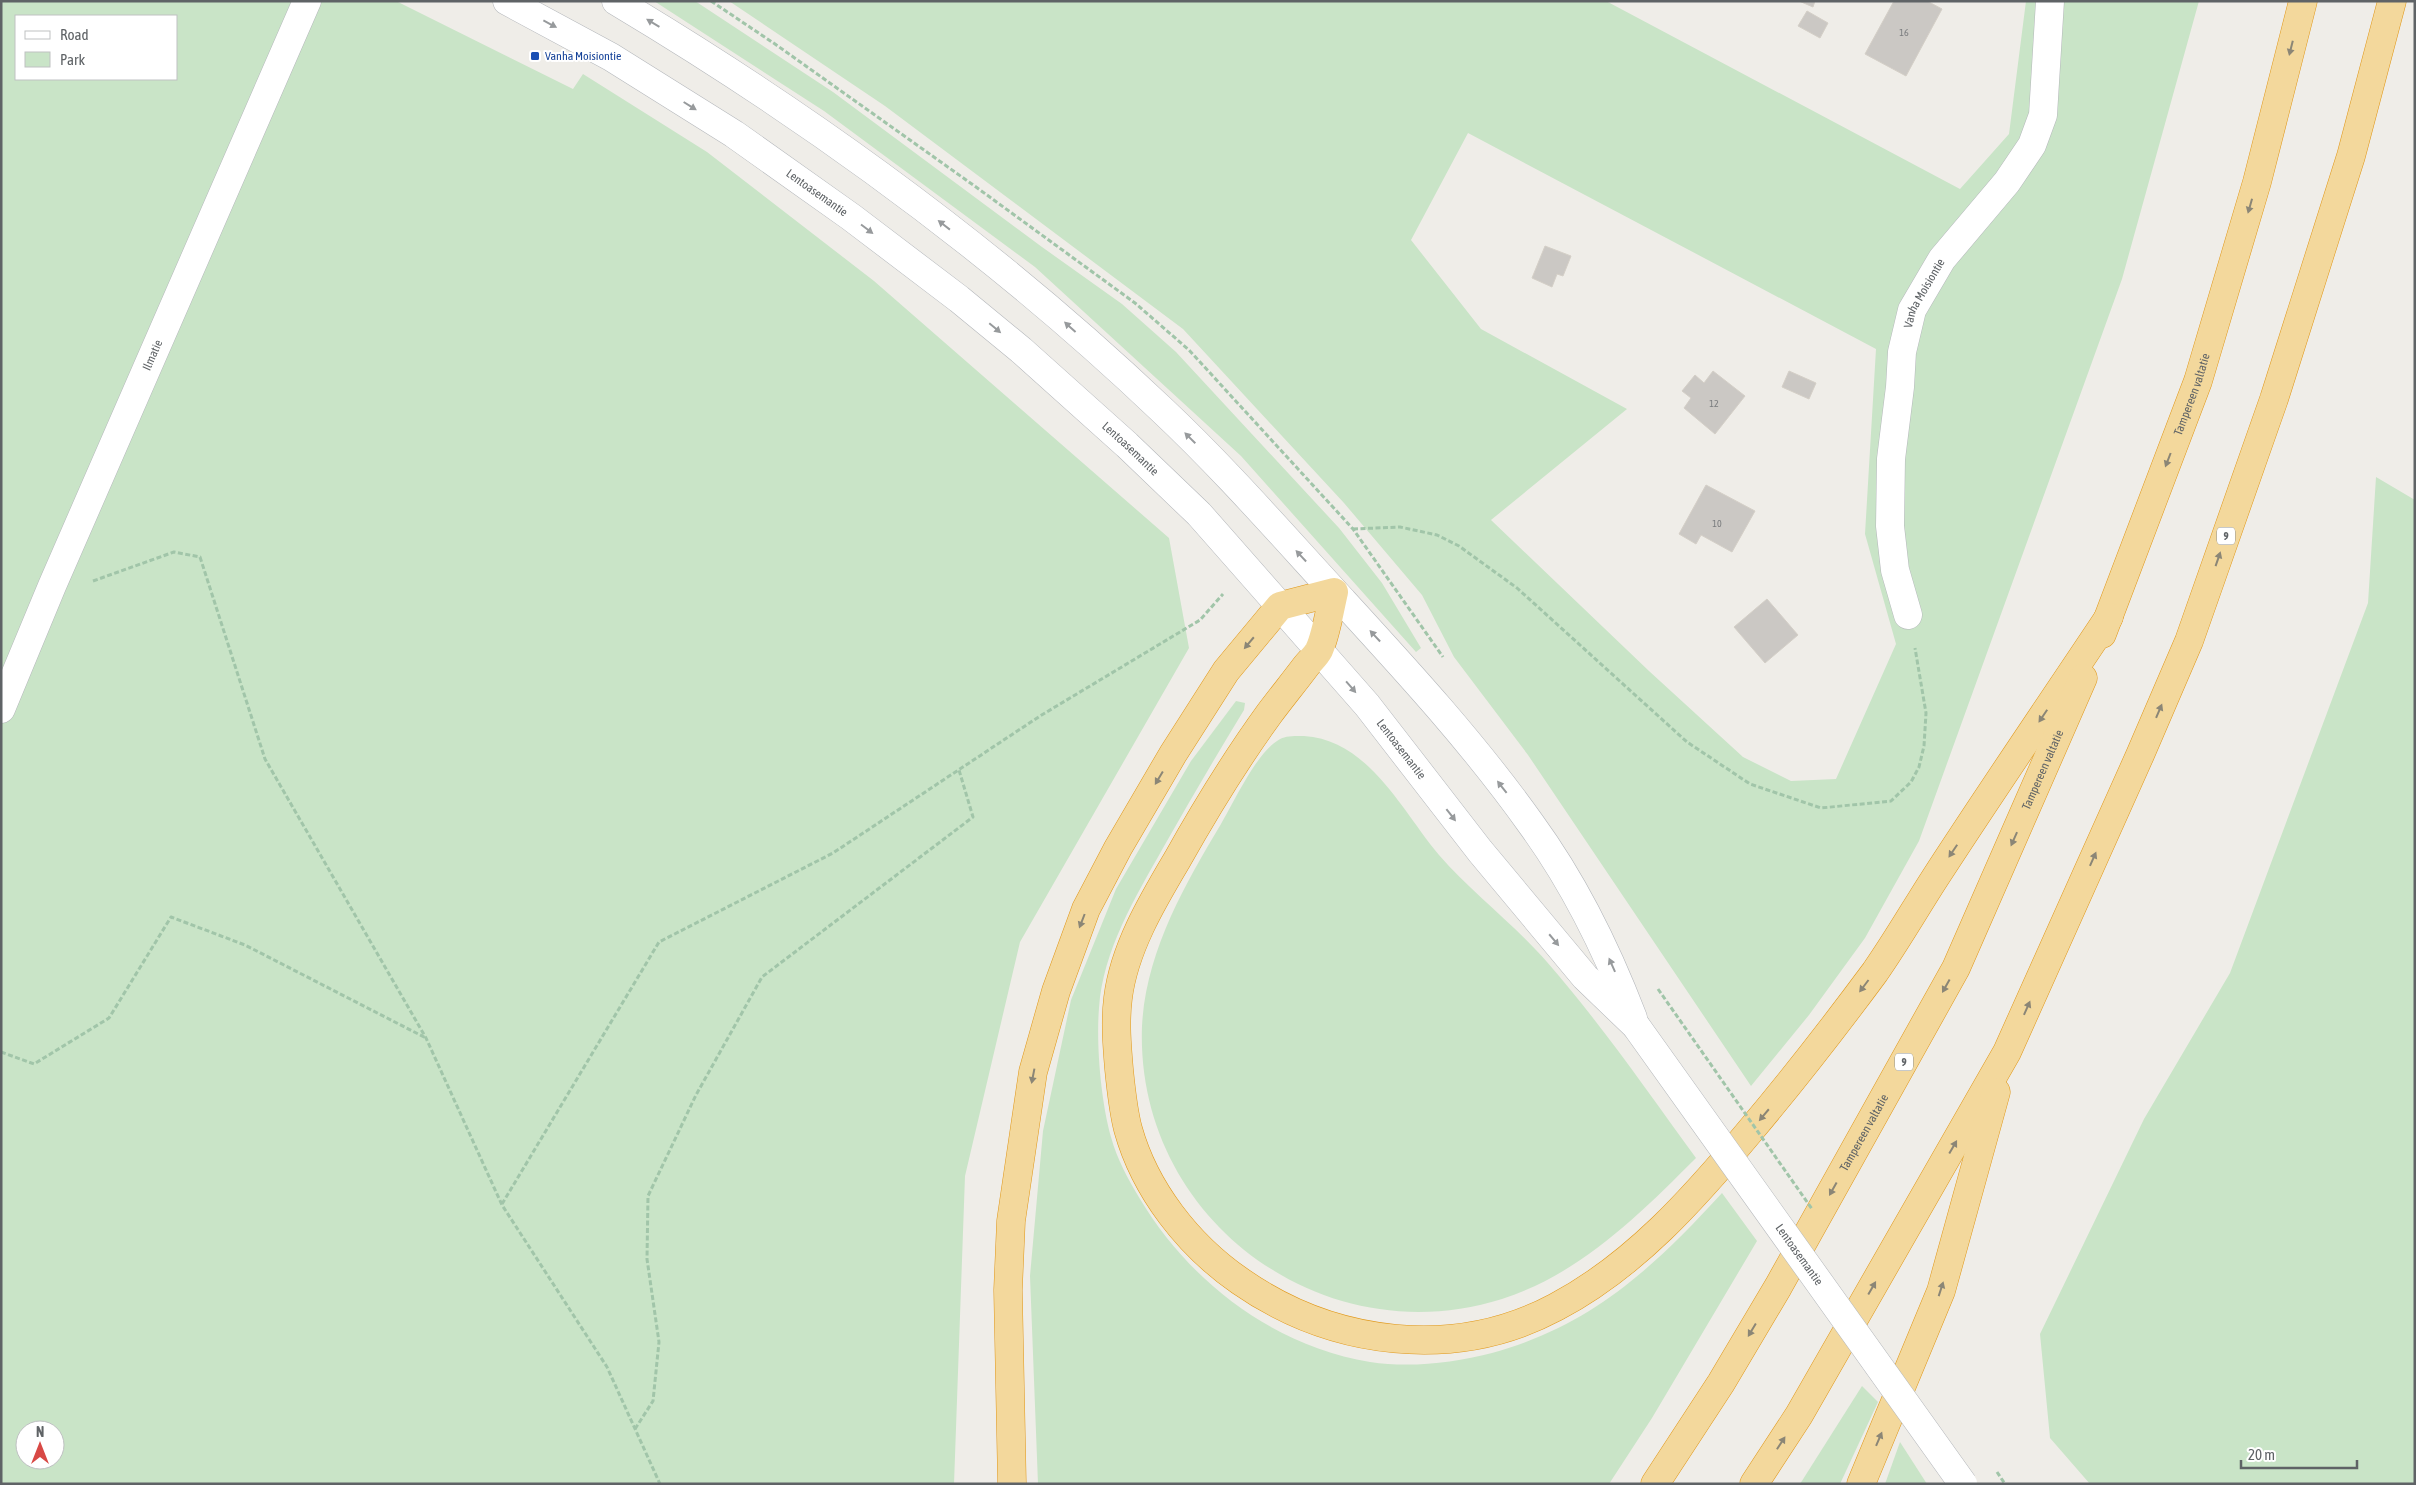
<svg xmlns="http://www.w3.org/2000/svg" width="2416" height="1485" viewBox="0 0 2416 1485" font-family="'Asap Condensed',sans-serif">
<rect width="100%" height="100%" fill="#efede8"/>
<g fill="#c9e4c7" fill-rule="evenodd">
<path d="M1,1H396L573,89L583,74L707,152L874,281L1169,538L1189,648L1020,942L965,1176L954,1484H1ZM16,16H176V79H16ZM25,1430H55V1460H25Z"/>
<polygon points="654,1 695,1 833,92 1042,247 1122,304 1176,352 1339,528 1382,583 1421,648 1416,652 1241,456 1035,267 824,111"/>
<path d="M729,1H1606L1960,189L2009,134L2026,1H2199L2122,279L1919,841L1865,938L1809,1015L1751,1086L1528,755L1454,657L1422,595L1344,503L1183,329L885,106ZM1468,133L1876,349L1865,534L1896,644L1836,779L1791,781L1743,757L1649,671L1491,520L1627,409L1481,329L1411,240Z"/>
<polygon points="2376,477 2415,500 2415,1484 2090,1484 2050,1438 2040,1334 2144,1119 2230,973 2368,603"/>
<path d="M1236,701L1245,703L1244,710C1216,756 1189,802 1163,848C1135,898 1103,950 1099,1008C1096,1045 1101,1101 1111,1137C1117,1159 1128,1179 1140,1199C1189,1281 1273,1346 1370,1362C1410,1368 1453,1363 1492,1353C1593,1325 1654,1267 1722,1193L1757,1241L1652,1418L1609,1484H1038L1030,1276L1043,1131L1071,1000L1116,889L1191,761Z"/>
<path d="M1304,736C1369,740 1402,811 1439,855C1472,893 1514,924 1547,962C1601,1024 1648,1092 1696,1158C1639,1215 1580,1274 1502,1299C1321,1356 1135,1217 1142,1026C1146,952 1184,886 1221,824C1234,802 1256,754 1277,741C1285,735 1295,736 1304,736Z"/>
<polygon points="1862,1386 1878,1402 1840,1484 1800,1484"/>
<polygon points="1900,1442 1927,1484 1885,1484"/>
</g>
<g fill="#cbc8c4" stroke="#d4cfc7">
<polygon points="1799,1 1815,1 1813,7"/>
<polygon points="1894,1 1927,1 1942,9 1906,76 1865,54"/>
<polygon points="1807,11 1828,23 1820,38 1798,26"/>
<polygon points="1545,246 1571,256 1563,276 1557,274 1552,287 1532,278"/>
<polygon points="1713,371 1745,396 1715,434 1684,408 1691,398 1682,391 1695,375 1704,383"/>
<polygon points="1789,371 1816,383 1809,399 1782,387"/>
<polygon points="1706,485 1755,511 1732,552 1701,535 1696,544 1679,534"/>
<polygon points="1767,599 1798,635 1765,663 1734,627"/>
</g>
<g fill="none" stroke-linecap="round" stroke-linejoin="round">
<g stroke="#b5b8bb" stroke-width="29">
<g id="street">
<path id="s1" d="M1908,615L1895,570L1890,526L1891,459L1900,387L1902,352L1912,310L1942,259L2007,182L2032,145L2043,115L2050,1"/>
<path id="s2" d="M1,709L52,586L307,1"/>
</g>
</g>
<g stroke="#b4b7bb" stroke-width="29">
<g id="secondary">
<path id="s3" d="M507,1L611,57L734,134L851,217L959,299L1021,350L1127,445L1199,514L1280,606L1367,705L1480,851L1585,977L1636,1026"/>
<path d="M616,1C810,117 997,253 1161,409C1225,469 1283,536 1342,600C1408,672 1475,745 1531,824C1574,883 1607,950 1633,1018"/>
</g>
</g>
<g stroke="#e09718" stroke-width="29">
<g id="highway">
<path id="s4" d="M2102,634L2198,381L2257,182L2303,1"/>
<path d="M1012,1484L1008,1290L1011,1221L1033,1072L1056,991L1086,909L1118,848L1173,754L1226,671L1280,606L1334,592C1330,609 1326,635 1319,650C1316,656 1310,661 1306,666C1294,682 1281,698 1269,714C1235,761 1205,810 1177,860C1152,902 1124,949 1118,998C1115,1022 1117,1046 1119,1069C1121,1089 1123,1110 1128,1129C1145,1190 1188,1245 1240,1281C1333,1346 1455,1361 1556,1307C1634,1266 1694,1198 1750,1131C1793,1080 1835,1026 1875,972C1896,942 1915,909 1935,878C1992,790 2051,704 2109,617"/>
<path id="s5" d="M1655,1484L1721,1383L1778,1287L1956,968L2083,678"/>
<polyline points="1754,1484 1799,1415 2007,1052 2140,755 2189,641 2274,399 2351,156 2392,1"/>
<polyline points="1861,1484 1941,1291 1996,1092"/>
</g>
</g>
<g stroke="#a1c5a9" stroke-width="3" stroke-dasharray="5 2.5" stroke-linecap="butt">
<polyline points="711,1 775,44 976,187 1135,303 1189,350 1353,529 1443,657"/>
<polyline points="1353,529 1400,527 1437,535 1459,546 1517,588 1687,742 1750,784 1821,808 1891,801 1911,782 1919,767 1924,746 1926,713 1915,648"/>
<polyline points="93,581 174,552 200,557 265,759 426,1038 502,1205 607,1367 660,1484"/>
<polyline points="1,1052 34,1064 109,1018 171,917 245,945 426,1038"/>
<polyline points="502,1204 659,942 833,853 1040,716 1200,620 1223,594"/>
<polyline points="635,1429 653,1401 659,1342 647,1259 648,1196 696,1095 762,977 973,817 959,770"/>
</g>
<use href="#street" stroke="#fff" stroke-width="28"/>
<use href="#secondary" stroke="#fff" stroke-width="28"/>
<use href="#highway" stroke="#f3d89c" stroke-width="28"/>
<g stroke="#b4b7bb" stroke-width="29" stroke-linecap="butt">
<g id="secondary-bridge">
<path id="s6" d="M1636,1026L1963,1484"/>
</g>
</g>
<g stroke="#a1c5a9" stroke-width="3" stroke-dasharray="5 2.5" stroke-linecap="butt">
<polyline points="1658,989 1812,1209"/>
<polyline points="1997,1472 2005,1484"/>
</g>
<use href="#secondary-bridge" stroke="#fff" stroke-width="28"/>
</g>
<defs><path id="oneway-solid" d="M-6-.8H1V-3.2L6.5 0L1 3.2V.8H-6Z" transform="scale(1.25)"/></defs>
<g fill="#979a9c">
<use href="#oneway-solid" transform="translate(653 23) rotate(-149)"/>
<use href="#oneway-solid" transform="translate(550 24) rotate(28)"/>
<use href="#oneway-solid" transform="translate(690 106) rotate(32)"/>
<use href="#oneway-solid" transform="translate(944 225) rotate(-142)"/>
<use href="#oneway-solid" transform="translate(867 229) rotate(37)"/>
<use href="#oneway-solid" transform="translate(1070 327) rotate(-138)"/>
<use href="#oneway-solid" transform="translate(995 328) rotate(40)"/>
<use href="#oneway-solid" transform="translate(1190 438) rotate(-135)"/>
<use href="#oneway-solid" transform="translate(1301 556) rotate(-133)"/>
<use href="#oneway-solid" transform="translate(1375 636) rotate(-133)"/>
<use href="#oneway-solid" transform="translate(1351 687) rotate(49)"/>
<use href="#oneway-solid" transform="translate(1502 787) rotate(-128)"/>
<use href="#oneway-solid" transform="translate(1451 815) rotate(52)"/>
<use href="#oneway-solid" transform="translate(1554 940) rotate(50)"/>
<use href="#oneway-solid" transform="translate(1612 965) rotate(-114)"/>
</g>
<g fill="#8b8676">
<use href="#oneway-solid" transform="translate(2291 48) rotate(104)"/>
<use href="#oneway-solid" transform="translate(2250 206) rotate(106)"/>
<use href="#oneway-solid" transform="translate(2168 460) rotate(111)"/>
<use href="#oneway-solid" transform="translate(2218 559) rotate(-71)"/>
<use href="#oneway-solid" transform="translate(1249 643) rotate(130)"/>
<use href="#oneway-solid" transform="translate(2159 711) rotate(-67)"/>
<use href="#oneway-solid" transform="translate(2043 716) rotate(124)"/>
<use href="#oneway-solid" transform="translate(1159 778) rotate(121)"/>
<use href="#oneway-solid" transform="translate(2014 839) rotate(114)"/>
<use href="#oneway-solid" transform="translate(1953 851) rotate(124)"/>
<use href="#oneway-solid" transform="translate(2093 859) rotate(-66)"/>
<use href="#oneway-solid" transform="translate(1082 921) rotate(111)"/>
<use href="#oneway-solid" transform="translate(1864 986) rotate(127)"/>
<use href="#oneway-solid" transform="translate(1946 986) rotate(119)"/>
<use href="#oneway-solid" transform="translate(2027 1008) rotate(-66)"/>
<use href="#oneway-solid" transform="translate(1033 1076) rotate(101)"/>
<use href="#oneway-solid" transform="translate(1764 1115) rotate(130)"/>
<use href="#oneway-solid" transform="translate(1953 1147) rotate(-60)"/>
<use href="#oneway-solid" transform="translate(1833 1189) rotate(119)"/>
<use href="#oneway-solid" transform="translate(1872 1288) rotate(-60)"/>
<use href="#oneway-solid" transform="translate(1941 1289) rotate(-72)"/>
<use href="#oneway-solid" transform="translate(1752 1330) rotate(121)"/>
<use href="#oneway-solid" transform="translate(1879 1439) rotate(-67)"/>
<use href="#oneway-solid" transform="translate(1781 1443) rotate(-57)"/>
</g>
<rect fill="#1a4fb4" stroke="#fff" stroke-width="2" x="530" y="51" width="10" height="10" rx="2.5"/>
<g text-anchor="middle" stroke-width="4" stroke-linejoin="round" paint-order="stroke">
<g font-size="10" fill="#7a7c7e">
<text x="1904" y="36">16</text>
<text x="1714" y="407">12</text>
<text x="1717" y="527">10</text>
</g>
<g fill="#fff" stroke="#8f9294" stroke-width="1">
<rect x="2217" y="527.5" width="18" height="17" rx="4"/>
<rect x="1895" y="1053.5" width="18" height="17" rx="4"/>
</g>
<g font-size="11" font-weight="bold" fill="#5f6366">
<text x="2226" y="540">9</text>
<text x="1904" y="1066">9</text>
</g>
<g font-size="12" fill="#164399" stroke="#fff" text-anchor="start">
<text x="545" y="60">Vanha Moisiontie</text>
</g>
<g font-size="12" fill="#5f6366" stroke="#fff">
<text dy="4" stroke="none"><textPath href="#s3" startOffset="365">Lentoasemantie</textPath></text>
<text dy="4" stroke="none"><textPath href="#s1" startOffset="329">Vanha Moisiontie</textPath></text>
<text dy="4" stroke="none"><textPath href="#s2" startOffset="385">Ilmatie</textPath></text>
<text dy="4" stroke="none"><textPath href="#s4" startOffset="256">Tampereen valtatie</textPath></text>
<text dy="4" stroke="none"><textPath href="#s3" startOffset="770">Lentoasemantie</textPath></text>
<text dy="4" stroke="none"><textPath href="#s3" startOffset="1175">Lentoasemantie</textPath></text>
<text dy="4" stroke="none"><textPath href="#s5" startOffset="814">Tampereen valtatie</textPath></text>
<text dy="4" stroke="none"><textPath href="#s5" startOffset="409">Tampereen valtatie</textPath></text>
<text dy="4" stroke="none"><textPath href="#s6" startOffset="281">Lentoasemantie</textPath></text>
</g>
</g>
<rect width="2416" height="1485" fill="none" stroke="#5f6366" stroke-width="5"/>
<rect x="15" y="15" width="162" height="65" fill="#ffffff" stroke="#bfc1c2"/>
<rect x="25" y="31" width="25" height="8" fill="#ffffff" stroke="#bfc1c2"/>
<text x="60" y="40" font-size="15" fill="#5f6366">Road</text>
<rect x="25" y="52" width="25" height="15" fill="#c9e4c7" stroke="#bfc1c2"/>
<text x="60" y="65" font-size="15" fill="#5f6366">Park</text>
<g transform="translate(40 1445)"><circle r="24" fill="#ffffff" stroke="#bfc1c2"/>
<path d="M0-4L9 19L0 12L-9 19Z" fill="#d84945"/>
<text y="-8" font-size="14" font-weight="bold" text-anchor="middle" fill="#5f6366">N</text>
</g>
<path d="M2241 1460v8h116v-8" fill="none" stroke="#5f6366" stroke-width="2.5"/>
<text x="2248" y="1460" font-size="15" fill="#5f6366" stroke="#ffffff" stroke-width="4" paint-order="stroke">20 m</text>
</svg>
